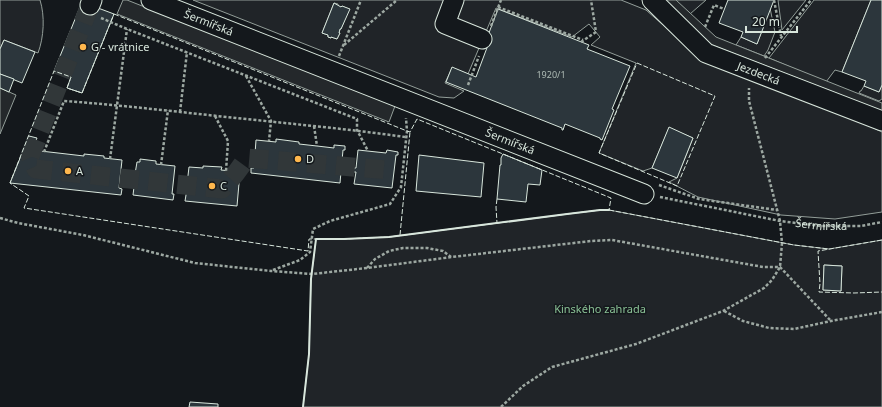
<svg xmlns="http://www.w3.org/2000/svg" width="882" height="407" viewBox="0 0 882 407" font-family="'Noto Sans',sans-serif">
<rect width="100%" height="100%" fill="#14181c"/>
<g fill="#202428" stroke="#939e99" fill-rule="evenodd">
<path d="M0,0H40C45,16 44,37 38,53L4,40L0,49Z"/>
<path d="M193,0H621L646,10L671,32L882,132V212L835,219L781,215L698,197L669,182L677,178L693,138L669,128L652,168L643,171L599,153L636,63L591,45L600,37L589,24L572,37L496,8L468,74L452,68L445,83L464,91L454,98L439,97ZM334,3L338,4V6L341,7L342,6L349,9L341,29H340L339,33H340L337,39L331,37V38L328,37V35L322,33Z"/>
<polygon points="676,0 706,0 690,14"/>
<polygon points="778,0 806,0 782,30"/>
<polygon points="814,0 871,0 842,72 835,70 826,82 769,58"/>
<polygon points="770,8 775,32 768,50 764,56 736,45 741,37 757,44"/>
<polygon points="882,85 882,99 879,101 859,93 860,91 861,91 864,86 879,92"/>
<path d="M600,210H609L794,245L829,249L882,240V407H303L309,354L311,279L316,239H344L389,237ZM824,265L842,266L841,291L823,290Z"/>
</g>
<g fill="#24282b" stroke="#939e99">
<polygon points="123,0 127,0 395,106 389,122 117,14"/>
<polygon points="661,0 676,0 716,37 882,103 882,111 712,45"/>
<polygon points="0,88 16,95 0,134"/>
</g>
<g fill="#2c363c" stroke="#d8e6dc">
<polygon points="728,0 774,0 757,44 741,37 743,32 719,23"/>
<polygon points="871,0 882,0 882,85 879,92 864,86 866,81 842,72"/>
<polygon points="82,2 114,14 82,93 67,88 71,77 54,71"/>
<polygon points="334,3 341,7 342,6 350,9 341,29 340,29 339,33 340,33 337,39 331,37 331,38 328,37 328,35 322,33"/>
<polygon points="498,9 589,45 587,49 630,66 612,109 614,110 602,140 600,139 600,138 565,124 563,130 562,130 562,128 446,82 452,67 476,77 491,37 488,36 487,38"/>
<polygon points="4,40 35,52 22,83 0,74 0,49"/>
<polygon points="0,74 14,79 9,92 0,88"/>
<polygon points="669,127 693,138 677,178 652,168"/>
<polygon points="29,136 37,138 32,150 84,156 84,154 104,156 104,158 122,160 119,188 122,189 121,195 10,183"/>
<polygon points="276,139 299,142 299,144 317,146 334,148 334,145 345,146 345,150 343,150 340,183 251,173 251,168 254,168 256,140 276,142"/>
<polygon points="358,150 386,153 387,150 398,152 398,155 396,155 392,188 354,184 356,172 353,172 354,168 356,168"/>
<polygon points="503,154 542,170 540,185 528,184 526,202 497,199 500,165 501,165 501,158"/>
<polygon points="419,155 484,163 481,197 416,191"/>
<polygon points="140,159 156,161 156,164 175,166 172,194 174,194 173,200 133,195 135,179 133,179 133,174 135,174 137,162 140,162"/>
<polygon points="203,166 222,167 221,170 240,172 237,206 185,201 187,189 184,189 185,184 187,184 189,167 203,168"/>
<polygon points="824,265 842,266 841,291 823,290"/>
<polygon points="190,402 218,404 218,407 189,407"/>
</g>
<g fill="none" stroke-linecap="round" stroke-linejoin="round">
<polyline stroke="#313739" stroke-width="19" stroke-dasharray="19 10" stroke-linecap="butt" points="90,5 30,156 36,169 222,189 236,173 247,158 388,170"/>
<g stroke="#d8e6dc" stroke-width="21">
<g id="minor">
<path id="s2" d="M151,0L644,194"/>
<polyline points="454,0 445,24 482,39"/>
<path id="s3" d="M652,0L706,53L882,121"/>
<polyline points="90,5 92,0"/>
</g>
</g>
<g stroke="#9da8a2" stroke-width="2.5" stroke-dasharray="3 2" stroke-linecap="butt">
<polyline points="774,0 781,36"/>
<polyline points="498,7 583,40"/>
<polyline points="101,18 127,29 357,119 357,130 368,151"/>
<polyline points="491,26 501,0"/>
<polyline points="705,27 714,5 724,9"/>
<polyline points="581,42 596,32 591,0"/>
<polyline points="344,45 397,0"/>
<polyline points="339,56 361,0"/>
<polyline points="765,58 811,0"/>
<polyline points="246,76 271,121 269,141"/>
<polyline points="468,85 479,56"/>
<polyline points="180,112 187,52"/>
<polyline points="215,116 228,141 226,171"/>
<polyline points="314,126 317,146"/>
<path d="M44,152L64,101C121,105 179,112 236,118C293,124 349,129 405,137"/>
<polyline points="110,159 127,29"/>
<polyline points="161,165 168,110"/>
<polyline points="659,185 699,199 777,210"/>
<path id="s1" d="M660,197L780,221L821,226H861L882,222"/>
<polyline points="0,218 18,223 83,235 195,263 271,271 312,274 367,268 452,257 591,241 612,240 763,267 780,267 831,321"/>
<polyline points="367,268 375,259 389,251 403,248 427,248 443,251 451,257"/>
<polyline points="273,270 300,260 310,252 313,229 330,221 390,204 401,187 407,131 406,118"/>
<polyline points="724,311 743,321 769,328 794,329 831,321 882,312"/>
<polyline points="501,407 523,386 552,367 636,344 723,311 764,288 772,280 780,267 782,243 780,221 749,101 749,88"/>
</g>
<use href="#minor" stroke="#14181c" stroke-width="19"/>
<g stroke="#d8e6dc" stroke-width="1" stroke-dasharray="5 2" stroke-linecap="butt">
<polygon points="114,14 407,131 410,132 417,119 611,198 609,210 600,210 567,214 389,237 344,239 309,239 308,251 24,208 29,196 10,183 54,71 71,77 67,88 82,93"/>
<polygon points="637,63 715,96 677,186 599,153"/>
<polyline points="497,199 496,207 497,223"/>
<polyline points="609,210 794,245 829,249"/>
<polyline points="400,235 410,132"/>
<polyline points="882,240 818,251 820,284 819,292 854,293 882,292"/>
</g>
<polyline stroke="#d8e6dc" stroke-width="2" points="303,407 309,354 311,279 316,239 344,239 389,237 567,214 600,210 609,210"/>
</g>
<g fill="#ffb74d" stroke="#14181c" stroke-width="1.5">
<circle cx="83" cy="47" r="4"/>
<circle cx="298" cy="159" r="4"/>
<circle cx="68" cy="171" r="4"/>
<circle cx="212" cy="186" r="4"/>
</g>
<g text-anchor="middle" stroke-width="3" stroke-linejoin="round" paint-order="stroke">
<g font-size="9" fill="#adbab4">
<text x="551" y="78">1920/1</text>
</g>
<g font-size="11" fill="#d8e6dc" stroke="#14181c">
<text dy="4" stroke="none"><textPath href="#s2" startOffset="62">Šermířská</textPath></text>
<text dy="4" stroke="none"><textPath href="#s3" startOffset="132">Jezdecká</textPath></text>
<text dy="4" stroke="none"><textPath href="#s2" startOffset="386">Šermířská</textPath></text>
<text dy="4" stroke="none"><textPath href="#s1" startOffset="164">Šermířská</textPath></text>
</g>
<g font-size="11" fill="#d8e6dc" stroke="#14181c" text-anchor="start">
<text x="91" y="51">G - vrátnice</text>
<text x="306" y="163">D</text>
<text x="76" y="175">A</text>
<text x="220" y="190">C</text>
</g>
<g font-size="11" fill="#8ac095" stroke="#14181c">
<text x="600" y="313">Kinského zahrada</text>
</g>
</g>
<path d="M746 26v6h51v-6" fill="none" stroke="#d8e6dc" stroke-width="2"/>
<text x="752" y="26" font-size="12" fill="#d8e6dc" stroke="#14181c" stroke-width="3" paint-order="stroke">20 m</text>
</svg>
